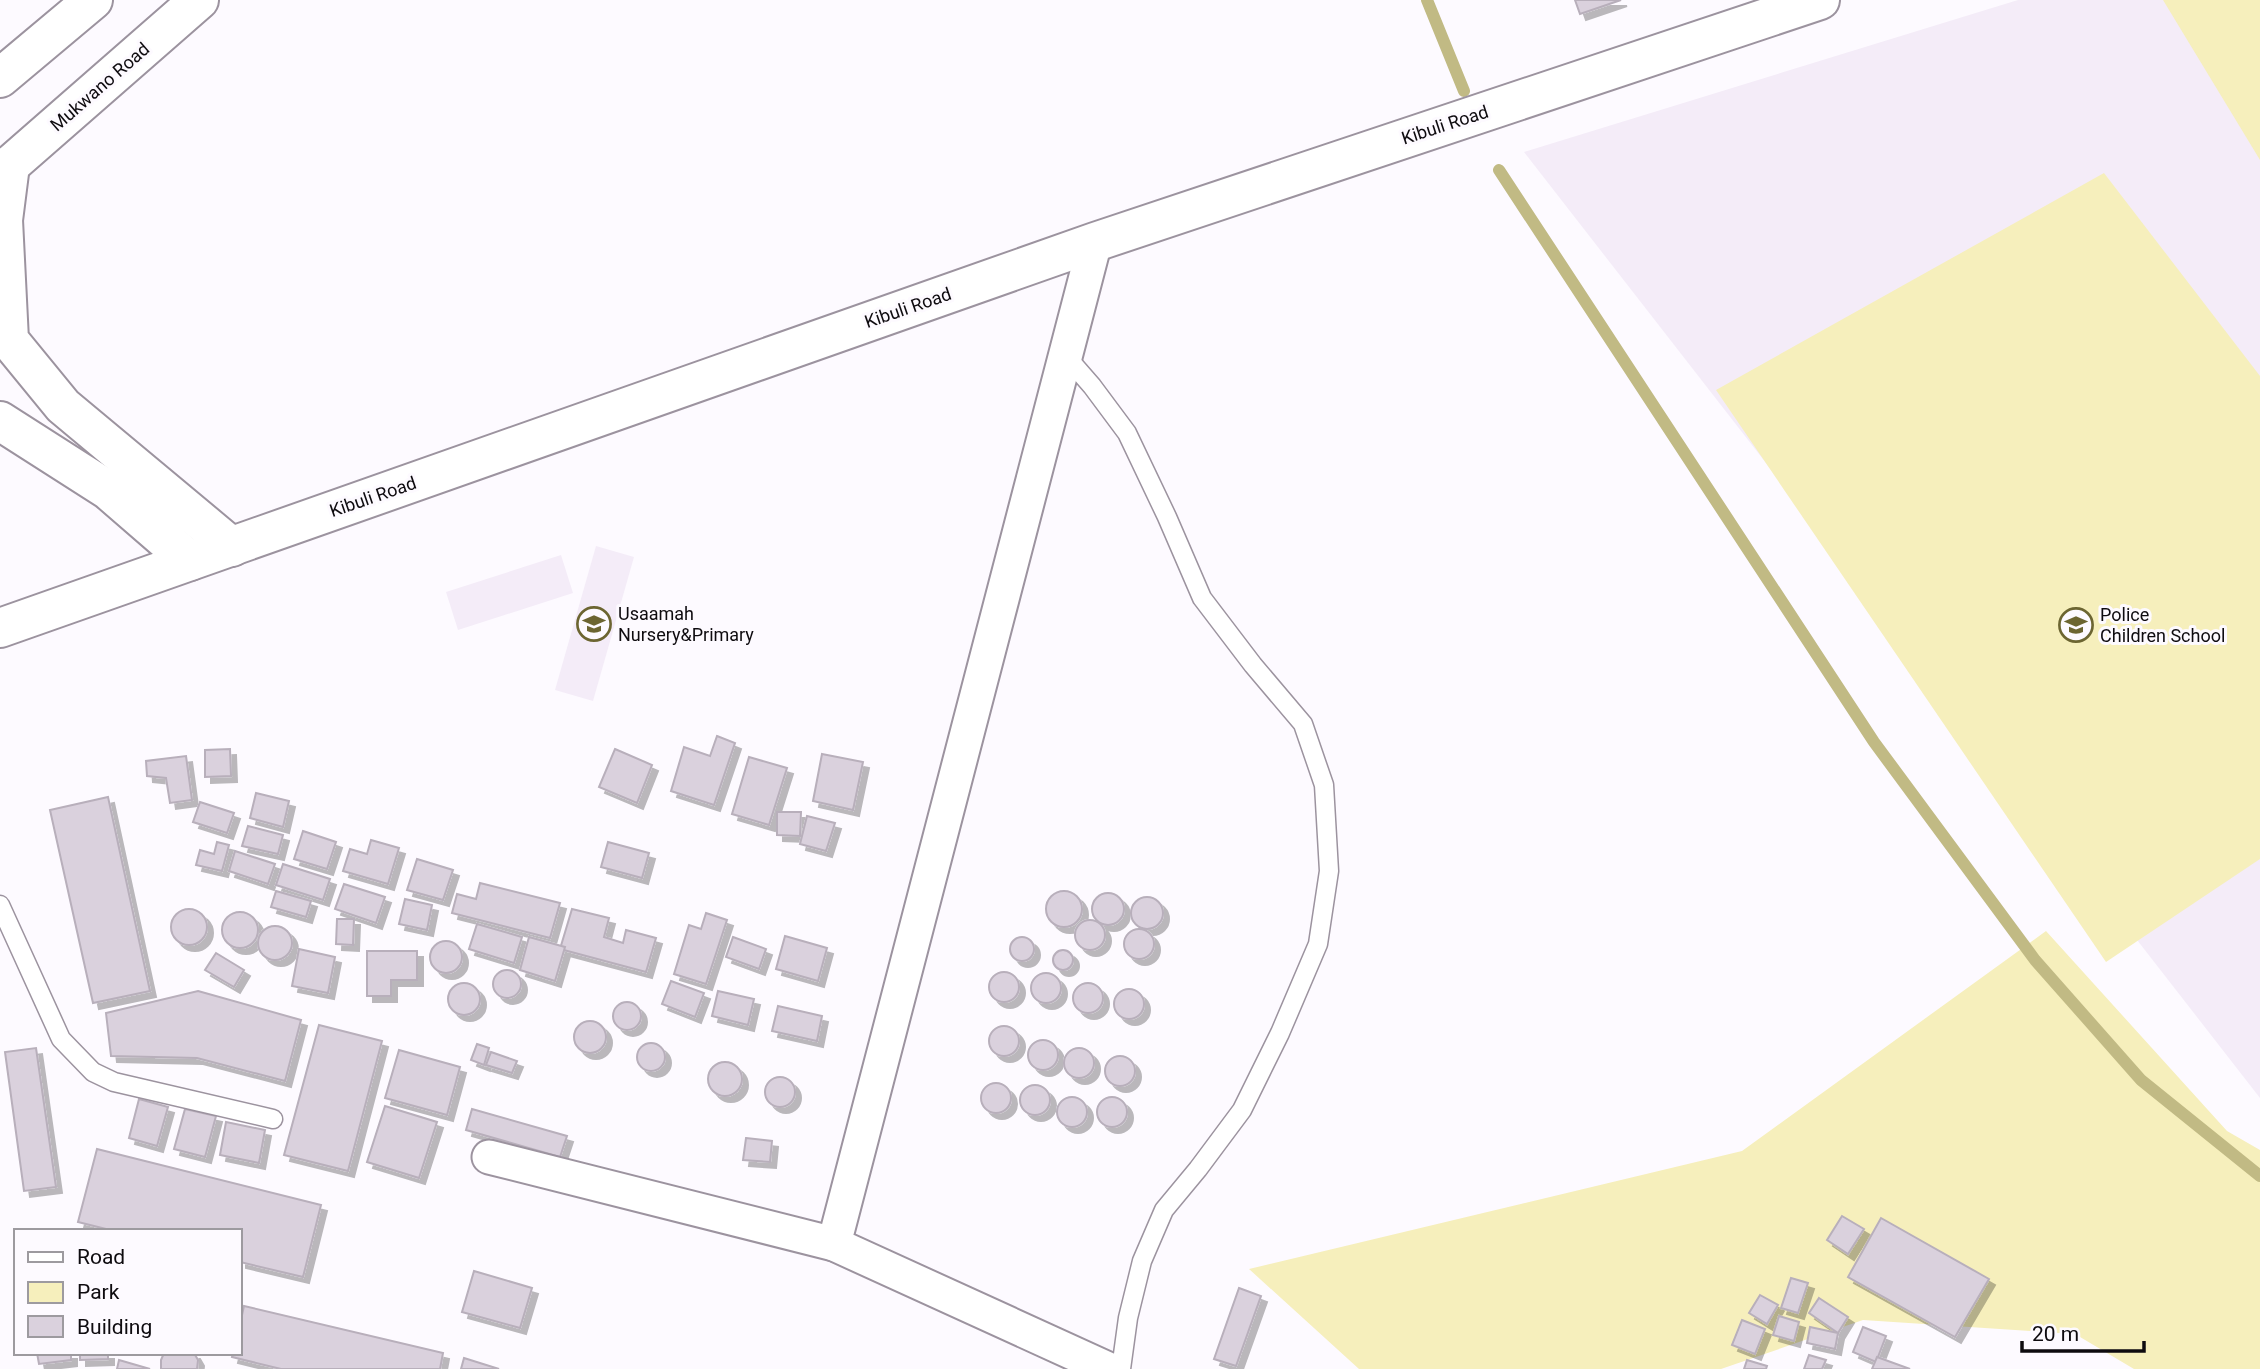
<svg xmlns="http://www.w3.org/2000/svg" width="2260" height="1369" viewBox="0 0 2260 1369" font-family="Roboto,sans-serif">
<defs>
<filter id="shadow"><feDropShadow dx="6" dy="6" stdDeviation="0" flood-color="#0004"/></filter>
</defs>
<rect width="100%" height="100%" fill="#fdfaff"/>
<g fill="#f4ecf8">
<polygon points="2018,0 2260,0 2260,1098 1524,152"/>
<polygon points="596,546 634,557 593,701 555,690"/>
<polygon points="561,555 573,593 458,630 446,592"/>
</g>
<g fill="#f6efbc">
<polygon points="2163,0 2260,0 2260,160"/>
<polygon points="2104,173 2260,376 2260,859 2106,962 1716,390"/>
<polygon points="2046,931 2227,1131 2260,1150 2260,1369 2134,1369 2075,1334 1863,1320 1721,1369 1359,1369 1249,1269 1742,1151"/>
</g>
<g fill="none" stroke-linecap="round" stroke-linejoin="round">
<g stroke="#c1ba84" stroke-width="12">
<polyline points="1427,0 1464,91"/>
<polyline points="1499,170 1874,742 2035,960 2141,1080 2260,1176"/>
</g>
</g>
<g fill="#dad1dd" stroke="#b8afbb" stroke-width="2" filter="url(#shadow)">
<polygon points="1575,0 1621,0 1580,14"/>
<polygon points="717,736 735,743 714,805 671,791 684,747 710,756"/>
<polygon points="230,749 231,776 205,777 205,750"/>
<polygon points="615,749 652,765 637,803 599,787"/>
<polygon points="822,754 863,762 853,810 813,801"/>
<polygon points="186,756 192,800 170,803 166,778 147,776 146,761"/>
<polygon points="749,757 787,768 769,825 732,814"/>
<polygon points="256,793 289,801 283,827 250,818"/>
<polygon points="108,797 150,991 93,1003 50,810"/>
<polygon points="200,802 234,813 227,833 193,822"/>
<polygon points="777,812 801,812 800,836 777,835"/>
<polygon points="807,816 835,823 826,851 800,844"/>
<polygon points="248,826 283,835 278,854 242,846"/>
<polygon points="303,831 336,842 327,869 294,859"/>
<polygon points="371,840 399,848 388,884 343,871 350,849 367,854"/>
<polygon points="217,842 229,845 222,871 196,865 200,850 214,854"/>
<polygon points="608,842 649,853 642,878 601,867"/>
<polygon points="235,851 275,864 268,884 229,871"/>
<polygon points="417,859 453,870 443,900 407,890"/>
<polygon points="283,864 330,879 323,900 276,885"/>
<polygon points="480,883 560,903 550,938 452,913 457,894 476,899"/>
<polygon points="344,884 385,897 376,923 335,909"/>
<polygon points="276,891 311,901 306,917 271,907"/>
<circle cx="1064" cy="909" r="18"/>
<circle cx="1108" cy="909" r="16"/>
<circle cx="1147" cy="913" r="16"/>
<polygon points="405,899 432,905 427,930 399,924"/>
<polygon points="572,909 609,918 604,937 623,943 626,930 656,938 646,972 560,949"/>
<circle cx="189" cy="927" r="18"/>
<circle cx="240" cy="930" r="18"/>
<polygon points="706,913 727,920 706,984 674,974 689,925 701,929"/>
<polygon points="337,919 354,919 353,945 336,944"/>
<circle cx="1090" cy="935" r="15"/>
<polygon points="477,924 522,937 514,963 469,949"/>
<circle cx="275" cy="943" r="17"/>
<circle cx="1139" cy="944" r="15"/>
<polygon points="785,936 827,948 818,981 776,969"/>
<circle cx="1022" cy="949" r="12"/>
<polygon points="529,937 565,947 555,981 520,970"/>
<polygon points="733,937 766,949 759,969 726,957"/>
<circle cx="446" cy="957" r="16"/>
<polygon points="299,949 335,957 328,993 292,986"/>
<circle cx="1063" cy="960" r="10"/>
<polygon points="367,951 417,951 417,980 391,980 391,996 367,996"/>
<polygon points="216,953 244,970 234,987 205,970"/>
<circle cx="507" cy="984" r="14"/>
<circle cx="1004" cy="987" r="15"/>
<circle cx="1046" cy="988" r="15"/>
<polygon points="671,981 704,993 695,1017 662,1004"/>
<circle cx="1088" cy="998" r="15"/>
<circle cx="464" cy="999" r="16"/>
<circle cx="1129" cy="1004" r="15"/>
<polygon points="198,991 301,1020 285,1081 197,1058 111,1056 106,1013"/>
<polygon points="718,991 754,999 748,1025 712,1016"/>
<circle cx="627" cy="1016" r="14"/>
<polygon points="778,1006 822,1016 817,1041 772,1031"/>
<circle cx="590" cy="1037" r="16"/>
<polygon points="319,1025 382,1041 348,1171 284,1155"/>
<circle cx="1004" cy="1041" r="15"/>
<circle cx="1043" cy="1055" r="15"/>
<circle cx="651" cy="1057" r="14"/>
<polygon points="477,1044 489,1048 484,1065 471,1060"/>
<circle cx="1079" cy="1063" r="15"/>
<polygon points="36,1048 56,1187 24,1191 5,1052"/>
<polygon points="399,1050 460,1067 447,1115 385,1098"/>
<polygon points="491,1052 517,1061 512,1073 486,1065"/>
<circle cx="1120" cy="1071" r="15"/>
<circle cx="725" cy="1079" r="17"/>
<circle cx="780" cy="1092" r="15"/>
<circle cx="996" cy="1098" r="15"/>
<circle cx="1035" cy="1100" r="15"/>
<circle cx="1112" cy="1112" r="15"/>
<circle cx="1072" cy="1112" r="15"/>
<polygon points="139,1099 168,1107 157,1146 129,1138"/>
<polygon points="385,1106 437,1122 419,1178 367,1162"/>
<polygon points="185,1109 216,1116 205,1157 174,1149"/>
<polygon points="472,1109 567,1136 560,1157 466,1130"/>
<polygon points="226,1122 265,1130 259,1163 220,1155"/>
<polygon points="746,1138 772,1141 770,1162 743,1160"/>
<polygon points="97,1149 321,1205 303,1277 240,1262 240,1231 114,1231 78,1222"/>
<polygon points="1842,1216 1864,1229 1848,1254 1827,1240"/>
<polygon points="1881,1218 1989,1279 1955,1337 1848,1277"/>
<polygon points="474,1271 532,1288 520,1328 462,1312"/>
<polygon points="1791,1278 1808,1283 1798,1313 1781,1308"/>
<polygon points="1239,1288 1261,1296 1236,1366 1214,1359"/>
<polygon points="1760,1295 1778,1305 1767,1324 1749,1313"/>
<polygon points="1819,1298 1848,1317 1838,1333 1809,1313"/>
<polygon points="244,1306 443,1353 440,1369 281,1369 232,1357 233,1353 240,1353 240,1324"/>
<polygon points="1779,1316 1799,1322 1794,1341 1773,1335"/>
<polygon points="1742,1320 1765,1329 1755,1354 1732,1345"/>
<polygon points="1810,1327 1838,1333 1835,1349 1807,1343"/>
<polygon points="1863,1327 1886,1336 1876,1362 1853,1352"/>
<polygon points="37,1353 71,1353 71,1360 39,1364"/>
<polygon points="80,1353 108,1353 108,1359 80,1360"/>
<polygon points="164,1353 194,1353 198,1360 197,1369 161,1369 161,1360"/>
<polygon points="1809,1355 1826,1360 1822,1369 1804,1369"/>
<polygon points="1877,1357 1910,1369 1872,1369"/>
<polygon points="464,1358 499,1369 461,1369"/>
<polygon points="119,1360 150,1369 117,1369"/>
<polygon points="1747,1360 1767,1366 1766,1369 1744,1369"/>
</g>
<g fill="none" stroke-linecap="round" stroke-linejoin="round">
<g stroke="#9c939f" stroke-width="21">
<g id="lane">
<polyline points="1065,355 1092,386 1127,433 1167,517 1202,598 1253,665 1303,724 1324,785 1329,871 1318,944 1280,1033 1242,1110 1198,1169 1164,1210 1142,1261 1128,1318 1121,1369"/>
<polyline points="0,905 61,1039 93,1072 114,1082 273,1119"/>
</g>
</g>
<g stroke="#9c939f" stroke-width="37">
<g id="street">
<polyline points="1095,242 834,1244 1108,1369"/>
<polyline points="489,1157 834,1244"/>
</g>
</g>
<g stroke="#9c939f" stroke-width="42">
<polyline id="secondary" points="0,628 1095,242 1820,0"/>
</g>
<g stroke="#9c939f" stroke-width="42">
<g id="highway">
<polyline points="0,78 93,0"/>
<polyline points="10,165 3,220 9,340 63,406 232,547"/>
<polyline points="0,174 199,0"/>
<polyline points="0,421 108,490 190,561"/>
</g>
</g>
<use href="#lane" stroke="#fff" stroke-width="18"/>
<use href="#street" stroke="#fff" stroke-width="33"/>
<use href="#secondary" stroke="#fff" stroke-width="38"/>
<use href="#highway" stroke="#fff" stroke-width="38"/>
</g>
<defs>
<g id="school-ring" transform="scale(1.75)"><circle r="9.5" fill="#fdfaff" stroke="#6c6531" stroke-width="1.5"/><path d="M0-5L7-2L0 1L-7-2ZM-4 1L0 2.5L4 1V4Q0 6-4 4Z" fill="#6c6531"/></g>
</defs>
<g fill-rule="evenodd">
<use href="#school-ring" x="594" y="624"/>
<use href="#school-ring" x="2076" y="625"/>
</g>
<g text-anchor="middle" stroke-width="6" stroke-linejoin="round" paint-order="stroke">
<g font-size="18" fill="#0e0b0f" stroke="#fdfaff">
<text transform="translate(100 87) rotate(-41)" y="6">Mukwano Road</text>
<text transform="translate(1445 125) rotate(-18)" y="6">Kibuli Road</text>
<text transform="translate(908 308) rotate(-19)" y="6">Kibuli Road</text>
<text transform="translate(373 497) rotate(-19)" y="6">Kibuli Road</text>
</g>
<g font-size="18" fill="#0e0b0f" stroke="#fdfaff" text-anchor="start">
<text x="618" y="620">Usaamah<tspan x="618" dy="21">Nursery&amp;Primary</tspan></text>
<text x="2100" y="621">Police<tspan x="2100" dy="21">Children School</tspan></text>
</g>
</g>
<rect x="14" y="1229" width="228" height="126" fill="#fdfaff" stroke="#9d9a9f" stroke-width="2"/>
<rect x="28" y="1252" width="35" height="10" fill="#ffffff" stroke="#9d9a9f" stroke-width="2"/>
<text x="77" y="1264" font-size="21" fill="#0e0b0f">Road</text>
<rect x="28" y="1282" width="35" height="21" fill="#f6efbc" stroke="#9d9a9f" stroke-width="2"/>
<text x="77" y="1299" font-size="21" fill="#0e0b0f">Park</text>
<rect x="28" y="1316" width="35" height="21" fill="#dad1dd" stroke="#9d9a9f" stroke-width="2"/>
<text x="77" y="1334" font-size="21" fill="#0e0b0f">Building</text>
<path d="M2022 1341v10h122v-10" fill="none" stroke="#0e0b0f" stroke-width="3.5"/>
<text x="2032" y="1341" font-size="21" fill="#0e0b0f" stroke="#fdfaff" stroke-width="5" paint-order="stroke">20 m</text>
</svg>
